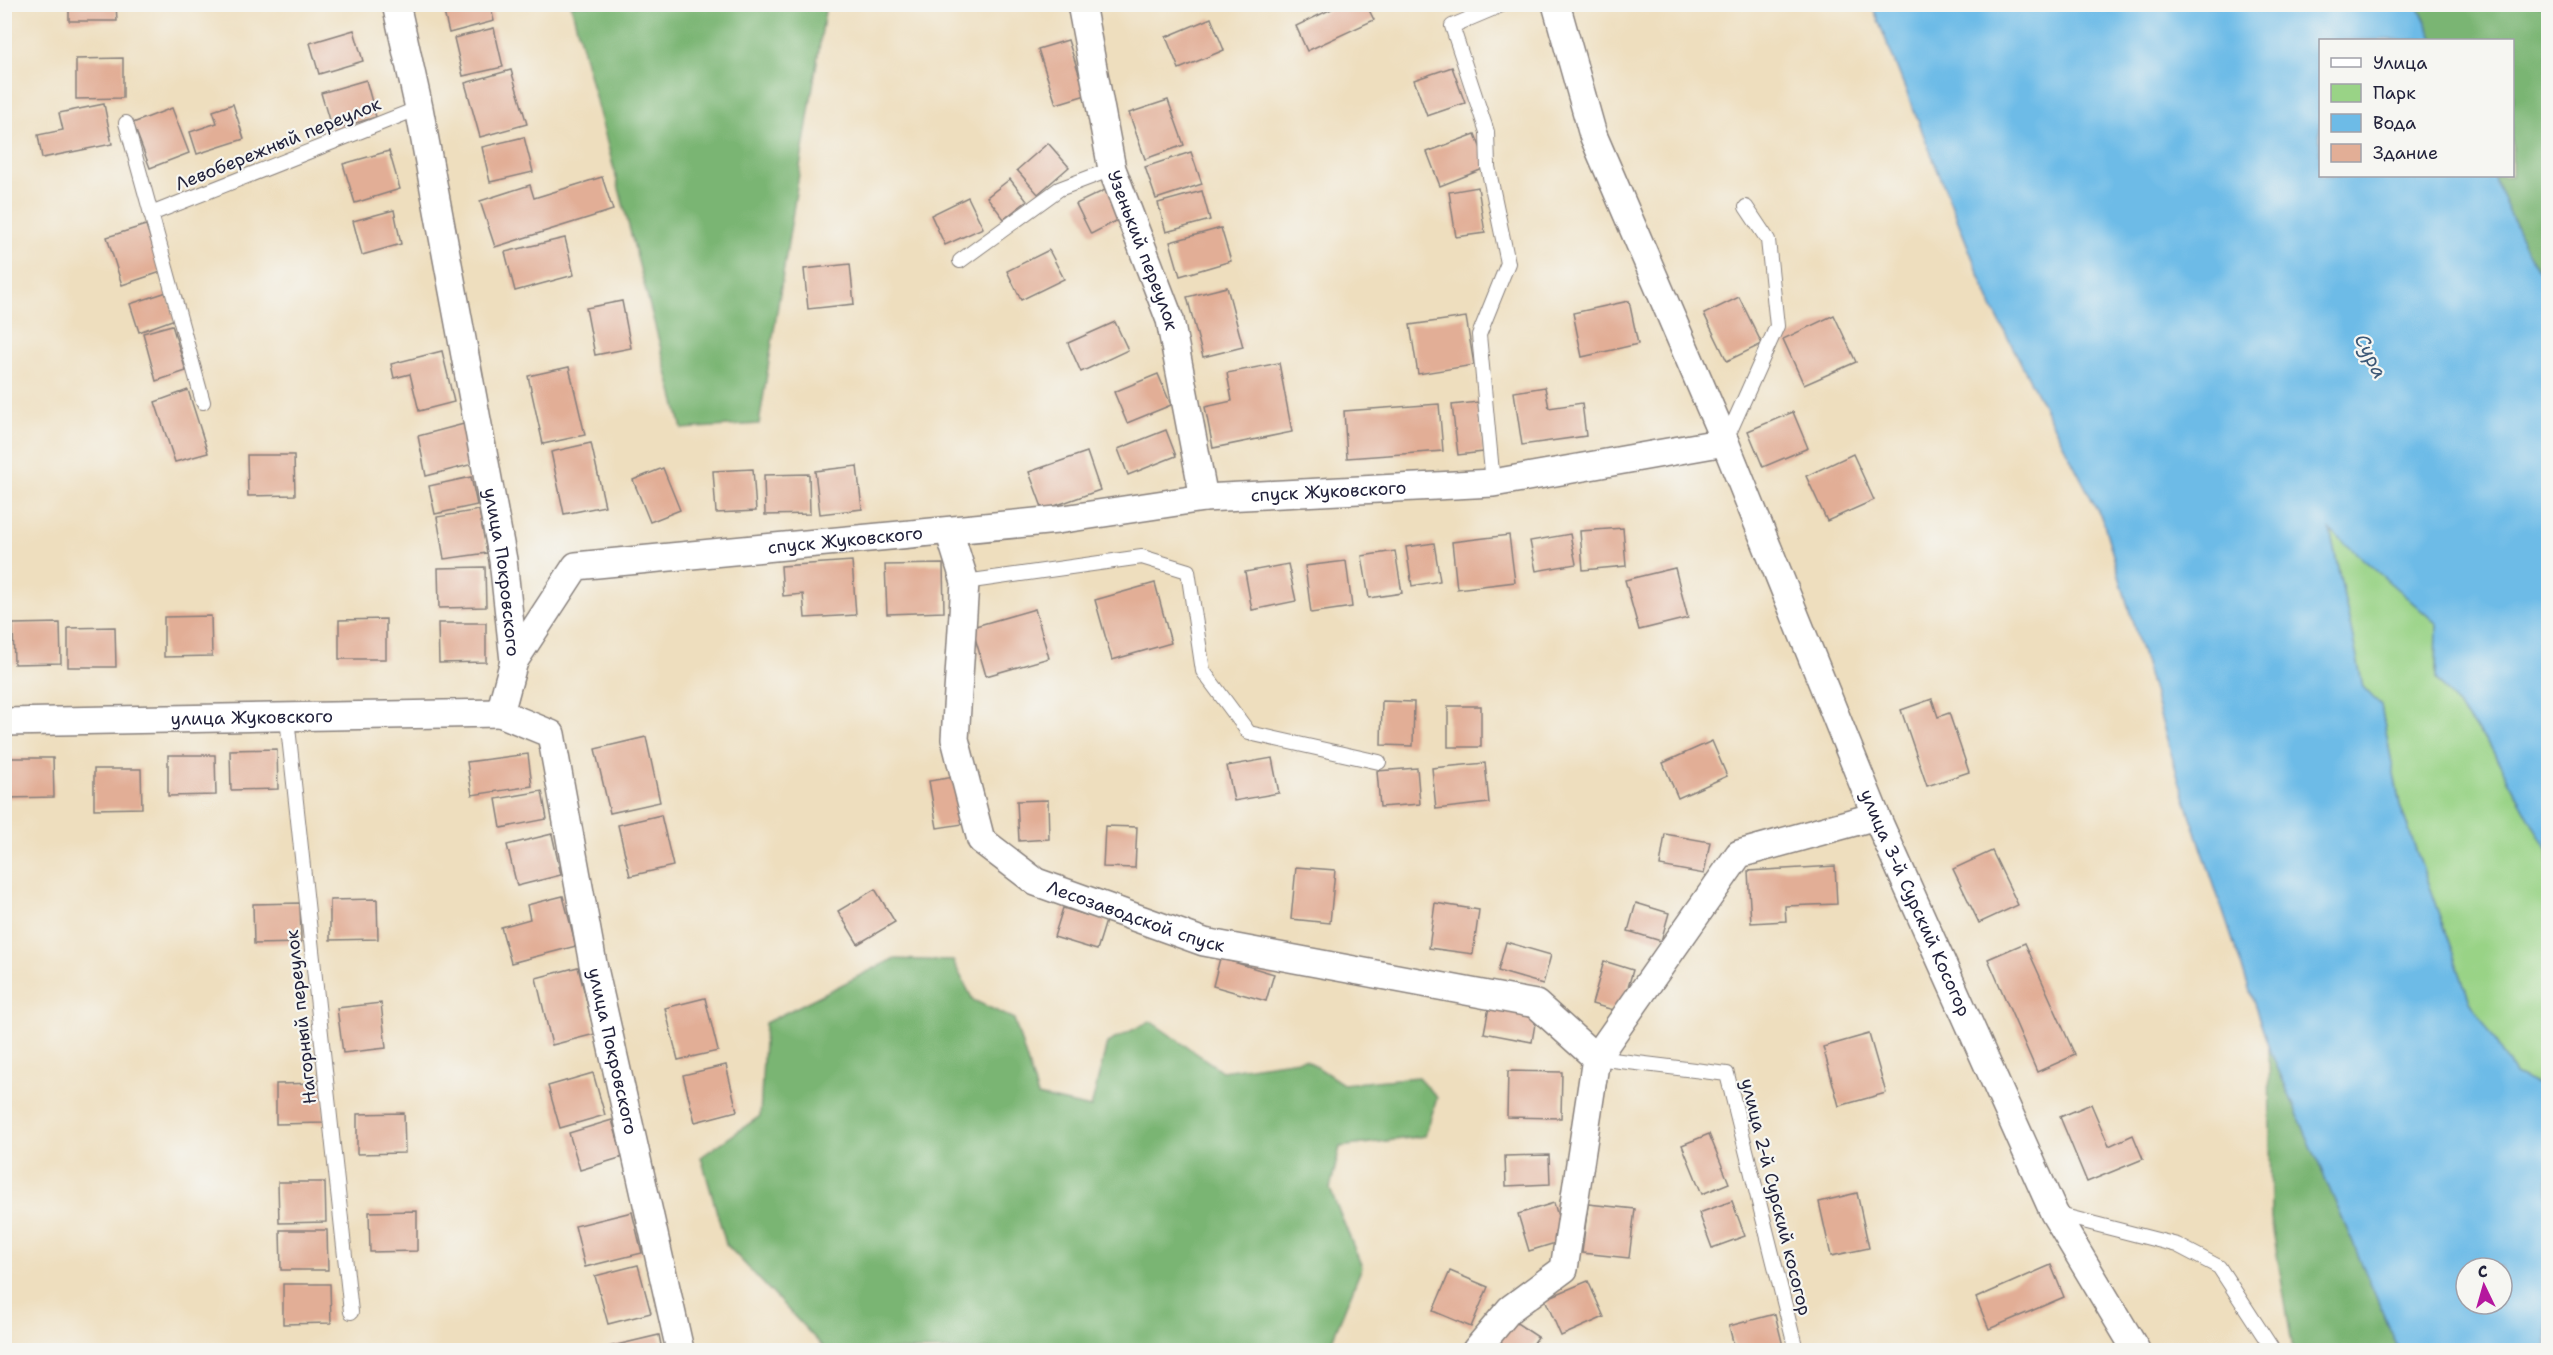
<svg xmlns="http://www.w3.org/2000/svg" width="2553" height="1355" viewBox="0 0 2553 1355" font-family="'Shantell Sans',sans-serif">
<rect width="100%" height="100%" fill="#f6f6f2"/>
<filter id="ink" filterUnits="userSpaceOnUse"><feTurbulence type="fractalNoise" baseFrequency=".0167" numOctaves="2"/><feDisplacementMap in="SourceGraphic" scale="12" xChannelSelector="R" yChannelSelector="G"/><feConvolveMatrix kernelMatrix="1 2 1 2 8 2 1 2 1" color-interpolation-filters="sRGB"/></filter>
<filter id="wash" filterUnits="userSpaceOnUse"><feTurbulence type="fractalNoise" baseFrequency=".008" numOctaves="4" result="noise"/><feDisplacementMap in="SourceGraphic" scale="24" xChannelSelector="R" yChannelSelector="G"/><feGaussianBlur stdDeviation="1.35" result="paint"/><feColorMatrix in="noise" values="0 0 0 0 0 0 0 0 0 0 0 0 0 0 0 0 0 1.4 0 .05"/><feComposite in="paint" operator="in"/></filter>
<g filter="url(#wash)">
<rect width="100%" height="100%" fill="#eedebe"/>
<polygon fill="#99d386" stroke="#5e7a60" stroke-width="1.5" points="2330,529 2437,624 2436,679 2490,746 2548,852 2548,1090 2515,1074 2469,999 2400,805 2381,706 2363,687"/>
<g fill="#7ab573" stroke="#4e6c57" stroke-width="1.5">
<polygon points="571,5 826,5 759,424 682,429"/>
<polygon points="2418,5 2548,5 2548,284 2526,250 2493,176 2512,176 2512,40 2434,40"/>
<polygon points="893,959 953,961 973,1000 1014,1019 1038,1096 1091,1108 1107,1043 1150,1021 1222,1071 1305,1059 1343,1084 1418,1077 1437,1098 1425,1136 1340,1147 1330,1189 1362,1267 1328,1350 826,1350 726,1244 701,1157 760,1116 765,1023"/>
<polygon points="2269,1048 2399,1350 2293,1350 2271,1218"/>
</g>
<path fill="#6dbbe7" stroke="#486e91" stroke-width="1.5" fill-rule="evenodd" d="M1872,5H2418L2434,40H2320V176H2493L2526,250L2548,284V852L2490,746L2436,679L2437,624L2330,530L2363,687L2381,706L2400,805L2469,999L2515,1074L2548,1090V1350H2399L2269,1048L2181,787L2103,521L1992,307ZM2466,1268H2502V1304H2466Z"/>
<g id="blocks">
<g fill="#e2ae96">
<polygon points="69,4 116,4 117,21 69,21"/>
<polygon points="442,4 490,4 494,21 449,33"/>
<polygon points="1342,4 1366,4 1374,20 1307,51 1296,26"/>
<polygon points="1211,18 1224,50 1179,69 1166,37"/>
<polygon points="494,28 503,67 463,76 454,38"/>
<polygon points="354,30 363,61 319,74 310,43"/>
<polygon points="1068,40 1086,95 1056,104 1038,49"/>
<polygon points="123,58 123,98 76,99 76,59"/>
<polygon points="1452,67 1465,103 1427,116 1414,80"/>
<polygon points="511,70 527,124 480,137 465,83"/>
<polygon points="366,80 376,117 332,130 321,93"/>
<polygon points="1168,100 1184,145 1145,159 1129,113"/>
<polygon points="104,104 112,144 42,158 38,135 63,130 59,113"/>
<polygon points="233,104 244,139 197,154 190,132 217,123 213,111"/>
<polygon points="172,108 189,153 150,168 133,123"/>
<polygon points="1475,134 1488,167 1440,186 1427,152"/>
<polygon points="524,137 533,172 490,182 482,147"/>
<polygon points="1048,143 1069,167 1038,194 1017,170"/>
<polygon points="389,151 400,189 355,203 343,164"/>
<polygon points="1191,152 1202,184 1156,199 1145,167"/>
<polygon points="602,177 613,210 495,247 480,201 530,185 534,198"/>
<polygon points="1010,179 1027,201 1004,219 987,197"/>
<polygon points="1478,187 1485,233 1456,237 1449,192"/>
<polygon points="1109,188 1124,217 1091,234 1076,204"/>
<polygon points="1202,191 1210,220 1166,232 1158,203"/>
<polygon points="968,197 983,228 945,245 931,215"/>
<polygon points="394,210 401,244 362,255 353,221"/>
<polygon points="146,225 161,272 122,285 107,237"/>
<polygon points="1221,228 1231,261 1180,276 1170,242"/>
<polygon points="565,238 574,275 515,291 505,252"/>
<polygon points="1049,250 1064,279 1021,300 1007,271"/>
<polygon points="850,264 854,304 808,309 804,269"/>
<polygon points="1227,287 1243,347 1203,357 1187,297"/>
<polygon points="167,292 175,319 139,332 130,304"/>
<polygon points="1739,297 1762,344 1727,361 1704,314"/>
<polygon points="622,301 631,348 595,355 586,308"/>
<polygon points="1629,301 1638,344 1582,357 1573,313"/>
<polygon points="1834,315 1856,362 1804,385 1783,339"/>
<polygon points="1466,317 1474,365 1418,374 1410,325"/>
<polygon points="1115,322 1128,350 1081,372 1068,343"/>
<polygon points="172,325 186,371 156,381 143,333"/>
<polygon points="442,351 454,402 419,411 410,374 394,378 391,364"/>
<polygon points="1279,363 1292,432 1213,448 1205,407 1232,401 1227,373"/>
<polygon points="569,367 585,435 543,444 528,376"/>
<polygon points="1158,374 1171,405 1127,423 1114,392"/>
<polygon points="1545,387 1549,408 1582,403 1586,436 1522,445 1514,392"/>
<polygon points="188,390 208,453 175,462 155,402"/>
<polygon points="1478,402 1483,452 1458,455 1452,405"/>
<polygon points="1439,404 1443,451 1347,458 1344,411"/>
<polygon points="1793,412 1808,448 1763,467 1748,431"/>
<polygon points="464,424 473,464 426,476 418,436"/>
<polygon points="1166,430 1176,456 1128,475 1118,449"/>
<polygon points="591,443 605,506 564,514 551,452"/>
<polygon points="1087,452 1100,490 1043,510 1029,472"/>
<polygon points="1853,454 1874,500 1827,521 1806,476"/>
<polygon points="247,455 294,455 295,495 248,496"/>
<polygon points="857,466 862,509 820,514 815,471"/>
<polygon points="663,468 680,510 650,522 633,480"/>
<polygon points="753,469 756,511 716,513 713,471"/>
<polygon points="809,474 810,514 765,515 764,475"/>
<polygon points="471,477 477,505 435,514 429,486"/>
<polygon points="479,510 487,553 444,559 437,517"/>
<polygon points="1623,528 1626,566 1583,570 1580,531"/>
<polygon points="1570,534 1576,564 1536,571 1530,541"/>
<polygon points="1509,535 1515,582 1457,589 1452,542"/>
<polygon points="1434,543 1440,581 1412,586 1406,547"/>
<polygon points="1395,551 1402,593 1369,598 1362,556"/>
<polygon points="852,561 856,615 805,618 803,594 783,596 781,566"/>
<polygon points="1346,561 1352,607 1311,613 1305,566"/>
<polygon points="943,564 944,612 887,614 885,565"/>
<polygon points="1288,564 1296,601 1252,610 1245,572"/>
<polygon points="485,567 486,607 439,608 438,568"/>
<polygon points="1675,568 1688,618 1639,630 1625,580"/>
<polygon points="1155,583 1171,643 1112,660 1095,600"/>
<polygon points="1035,609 1049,658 986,676 972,627"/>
<polygon points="211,616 212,656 164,657 164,617"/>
<polygon points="386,619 386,659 339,659 339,620"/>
<polygon points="60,623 61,663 14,664 13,624"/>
<polygon points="438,623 486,623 486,662 439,663"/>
<polygon points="115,627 116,667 68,667 68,628"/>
<polygon points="1932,699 1938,717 1949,713 1969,772 1927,786 1901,710"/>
<polygon points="1382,701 1414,702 1413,746 1381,745"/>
<rect x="1448" y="706" width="33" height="41"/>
<polygon points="646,737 660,802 610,813 595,749"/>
<polygon points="1712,741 1727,776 1678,798 1663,763"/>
<polygon points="277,749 278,789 231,790 230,750"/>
<polygon points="528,754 532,786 472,795 467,762"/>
<polygon points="168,755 215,755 216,795 168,796"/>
<polygon points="6,758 53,758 54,797 7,798"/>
<polygon points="1272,758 1279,793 1234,801 1227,766"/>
<polygon points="1485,763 1489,803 1436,809 1432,768"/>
<polygon points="1417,768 1420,804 1380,807 1377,771"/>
<polygon points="94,769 141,769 142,808 94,809"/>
<polygon points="954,777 963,824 937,828 929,781"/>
<polygon points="542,791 547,819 501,828 496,799"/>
<polygon points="1048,800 1049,839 1019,841 1017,801"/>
<polygon points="661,815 673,866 630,876 618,825"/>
<polygon points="1105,826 1137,827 1135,868 1103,867"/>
<polygon points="552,834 561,875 517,886 507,845"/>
<polygon points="1665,834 1710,842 1704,874 1660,866"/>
<polygon points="1992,851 2018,905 1979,923 1953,869"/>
<polygon points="1835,866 1837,904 1785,906 1786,921 1751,923 1748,871"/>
<polygon points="1296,867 1335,870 1330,923 1291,919"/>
<polygon points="875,889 895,922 858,944 838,911"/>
<polygon points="563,896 576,946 511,963 501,927 530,919 527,905"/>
<polygon points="377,899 378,939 330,940 330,900"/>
<polygon points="300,903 301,943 254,944 253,904"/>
<polygon points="1435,903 1479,910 1473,954 1429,948"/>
<polygon points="1636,903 1669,913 1661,941 1628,931"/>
<polygon points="1063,908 1106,921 1097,950 1054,937"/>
<polygon points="1506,942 1551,955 1543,984 1498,971"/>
<polygon points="2025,943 2075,1055 2037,1072 1988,959"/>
<polygon points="1220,958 1274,974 1266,1001 1213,986"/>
<polygon points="1604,961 1633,970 1621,1012 1592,1004"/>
<polygon points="578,967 595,1034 552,1045 536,978"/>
<polygon points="705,998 718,1051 678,1060 665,1008"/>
<polygon points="1490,1002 1537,1011 1532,1042 1484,1033"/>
<polygon points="381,1003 386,1048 343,1053 337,1008"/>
<polygon points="1869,1034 1886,1093 1839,1106 1823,1047"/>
<polygon points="726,1065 737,1111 695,1122 683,1075"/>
<polygon points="1508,1071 1562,1072 1561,1118 1507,1117"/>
<polygon points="593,1073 605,1115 560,1128 548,1086"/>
<polygon points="323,1083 324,1123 276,1124 276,1084"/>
<polygon points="2091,1104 2109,1146 2133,1135 2143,1159 2087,1182 2060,1117"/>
<polygon points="404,1113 405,1153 357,1154 357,1114"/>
<polygon points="612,1120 623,1157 580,1170 569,1133"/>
<polygon points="1709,1134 1729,1183 1702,1194 1682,1145"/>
<polygon points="1549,1155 1550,1184 1506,1186 1505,1156"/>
<polygon points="278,1182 325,1182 326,1222 279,1223"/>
<polygon points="1857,1193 1869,1248 1831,1256 1819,1202"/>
<polygon points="1732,1201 1745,1236 1712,1248 1699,1213"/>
<polygon points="1554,1203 1565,1240 1529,1251 1518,1214"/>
<polygon points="1588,1204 1635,1209 1629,1258 1582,1253"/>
<polygon points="417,1211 417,1251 370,1252 369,1212"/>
<polygon points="632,1212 642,1253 585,1267 575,1226"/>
<polygon points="280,1230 327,1230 328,1270 281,1270"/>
<polygon points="638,1265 651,1313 608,1324 595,1276"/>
<polygon points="2051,1265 2064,1297 1989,1329 1976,1298"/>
<polygon points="1450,1271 1488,1287 1471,1327 1433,1311"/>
<polygon points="1588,1281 1604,1317 1561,1336 1545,1299"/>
<polygon points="283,1284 330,1284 331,1323 283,1324"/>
<polygon points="1775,1314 1784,1350 1735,1350 1729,1326"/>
<polygon points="1509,1318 1538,1337 1529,1350 1488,1350"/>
<polygon points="659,1335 662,1350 609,1350 608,1347"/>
<polygon points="1396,1342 1435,1349 1435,1350 1394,1350"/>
</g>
</g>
</g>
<g filter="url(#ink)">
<use href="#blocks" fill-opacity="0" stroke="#88807c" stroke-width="1.5"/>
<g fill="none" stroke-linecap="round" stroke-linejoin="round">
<g stroke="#88807c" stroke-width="16">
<g id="service">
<polyline points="126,123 203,402"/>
<polyline points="151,214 419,108"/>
<polyline points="960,261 1059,189 1112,169"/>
<polyline points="1726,440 1777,326 1768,240 1746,207"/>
<polyline points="1493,483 1479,335 1508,263 1488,167 1487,132 1452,26 1504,4"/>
<polyline points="965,582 1142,557 1188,571 1203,671 1249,733 1379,762"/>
<polyline points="287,718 351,1312"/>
<polyline points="1596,1058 1727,1074 1796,1350"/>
<polyline points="2056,1214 2177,1245 2219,1267 2273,1350"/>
</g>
</g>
<g stroke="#88807c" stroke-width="30">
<g id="minor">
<path id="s1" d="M396,4L419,108L503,560L514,661L500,713L551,734L593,964L680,1350"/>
<path id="s2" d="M1081,4L1112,169L1170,320L1204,498"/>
<path id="s3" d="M1556,4L1593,135L1725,442L1876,816L2054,1213L2136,1350"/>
<path id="s4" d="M949,531L965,582L955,739L981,840L1036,882L1204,942L1536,1004L1596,1058"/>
<path id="s5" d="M514,661L576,566L1057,520L1204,498L1493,483L1725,442"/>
<path id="s6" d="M4,722L500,713"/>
<polyline points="1476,1350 1510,1309 1564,1269 1596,1058 1739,854 1876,816"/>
</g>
</g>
<use href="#service" stroke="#fff" stroke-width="14"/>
<use href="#minor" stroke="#fff" stroke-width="27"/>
</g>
</g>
<g text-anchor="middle" stroke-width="4.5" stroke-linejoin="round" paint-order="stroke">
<g font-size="18" fill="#22223b" stroke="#f6f6f2">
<text transform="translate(278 144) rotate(-22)" y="6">Левобережный переулок</text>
<text dy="6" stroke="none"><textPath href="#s2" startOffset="255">Узенький переулок</textPath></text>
<text dy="6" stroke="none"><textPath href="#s5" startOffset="870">спуск Жуковского</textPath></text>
<text dy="6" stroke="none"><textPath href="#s5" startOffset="384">спуск Жуковского</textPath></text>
<text dy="6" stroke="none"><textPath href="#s1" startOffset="578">улица Покровского</textPath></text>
<text dy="6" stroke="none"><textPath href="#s6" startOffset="248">улица Жуковского</textPath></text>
<text dy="6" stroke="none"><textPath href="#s3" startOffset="969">улица 3-й Сурский Косогор</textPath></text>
<text dy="6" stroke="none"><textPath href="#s4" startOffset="490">Лесозаводской спуск</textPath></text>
<text transform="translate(301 1017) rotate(-96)" y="6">Нагорный переулок</text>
<text dy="6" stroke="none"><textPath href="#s1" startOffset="1100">улица Покровского</textPath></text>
<text transform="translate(1776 1197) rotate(76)" y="6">улица 2-й Сурский косогор</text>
</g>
<g font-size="20" font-style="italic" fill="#3c5877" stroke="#f6f6f2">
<text transform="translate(2371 356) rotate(63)" y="7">Сура</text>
</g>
</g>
<rect width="2553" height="1355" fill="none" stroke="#f6f6f2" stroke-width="24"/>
<rect x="2319" y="39" width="195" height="138" fill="#f6f6f2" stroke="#a1a1a9" stroke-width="1.5"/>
<rect x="2331" y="58" width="30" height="9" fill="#ffffff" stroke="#a1a1a9" stroke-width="1.5"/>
<text x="2373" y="69" font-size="18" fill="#22223b">Улица</text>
<rect x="2331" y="84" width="30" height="18" fill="#99d386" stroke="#a1a1a9" stroke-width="1.5"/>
<text x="2373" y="99" font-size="18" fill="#22223b">Парк</text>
<rect x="2331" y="114" width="30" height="18" fill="#6dbbe7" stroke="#a1a1a9" stroke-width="1.5"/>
<text x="2373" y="129" font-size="18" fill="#22223b">Вода</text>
<rect x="2331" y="144" width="30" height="18" fill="#e2ae96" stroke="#a1a1a9" stroke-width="1.5"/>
<text x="2373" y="159" font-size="18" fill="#22223b">Здание</text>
<g transform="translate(2484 1286) rotate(355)"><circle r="28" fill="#f6f6f2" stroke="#a1a1a9" stroke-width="1.5"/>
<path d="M0-4.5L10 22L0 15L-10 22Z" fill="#b5179e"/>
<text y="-9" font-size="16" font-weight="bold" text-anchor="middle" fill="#22223b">С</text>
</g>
</svg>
